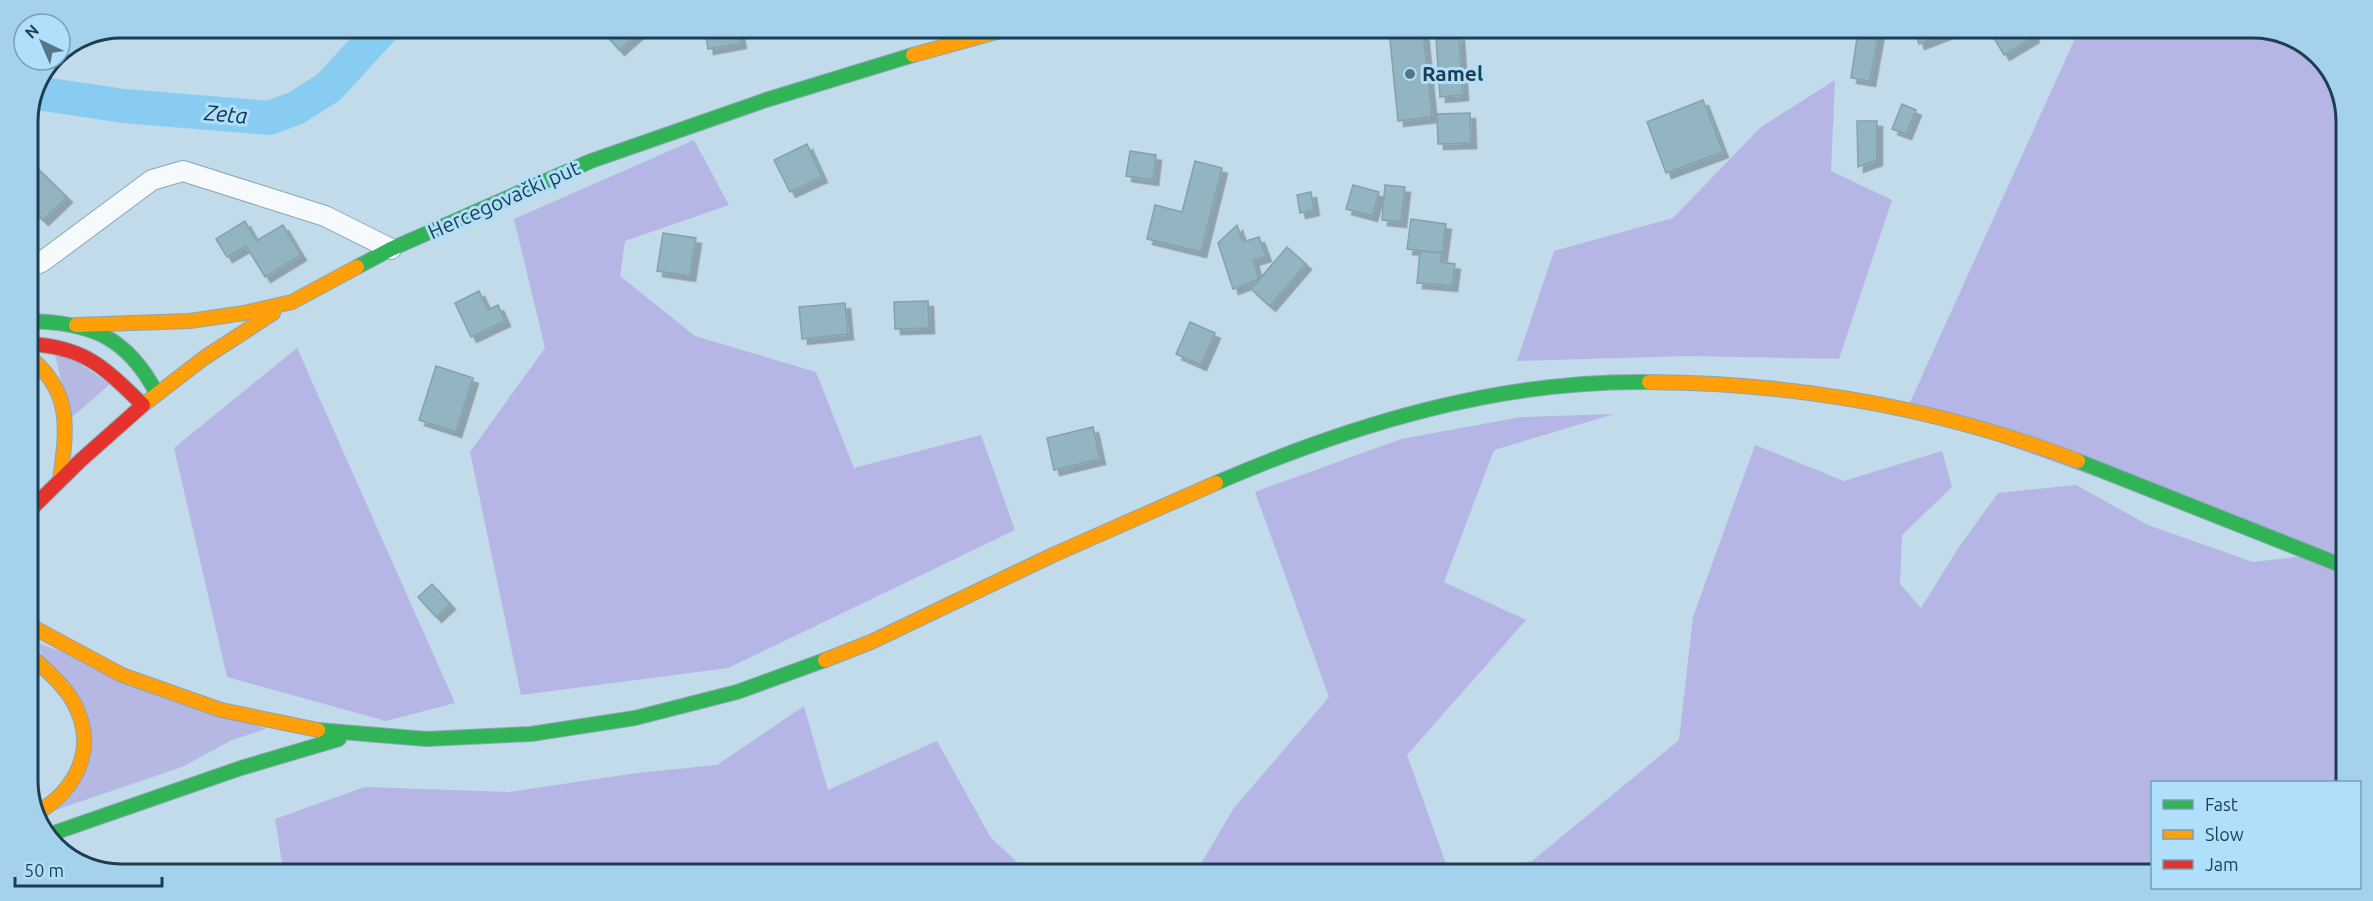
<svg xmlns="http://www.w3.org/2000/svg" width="2373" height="901" viewBox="0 0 2373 901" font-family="Ubuntu,sans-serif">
<defs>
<filter id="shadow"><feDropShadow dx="5.5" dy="5.5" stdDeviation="0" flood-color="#0004"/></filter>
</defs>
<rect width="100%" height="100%" fill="#c1dbea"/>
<g fill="#b5b8e2">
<polygon points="53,346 110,384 70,419"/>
<polygon points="36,642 266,729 232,740 182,767 38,816 87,749"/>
</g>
<g fill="#b5b6e5">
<polygon points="2078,32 2283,32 2327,64 2346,114 2341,782 2152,782 2152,874 1480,872 1532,861 1679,740 1693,617 1755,445 1844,481 1942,451 1952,487 1902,535 1900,584 1921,608 1959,547 1998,493 2076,485 2148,525 2253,562 2313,555 1907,409"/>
<polygon points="1835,80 1831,171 1892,200 1839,359 1688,356 1517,361 1554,251 1673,218 1761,127"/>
<polygon points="694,140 729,205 625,241 620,276 695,336 816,372 854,468 981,435 1015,530 728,668 521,695 470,452 545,348 514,219"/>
<polygon points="297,348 455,703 386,721 227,677 174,448"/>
<polygon points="1614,414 1494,450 1444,582 1526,620 1407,755 1449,872 1196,872 1234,808 1329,697 1255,492 1401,439 1521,417"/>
<polygon points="804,706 828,790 937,741 991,838 1027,871 283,869 275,819 365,787 509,792 637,773 717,765"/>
</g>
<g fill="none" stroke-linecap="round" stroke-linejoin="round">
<polyline stroke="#89ccf1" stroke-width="34" points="37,93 124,106 269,118 296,108 329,87 383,28"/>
</g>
<g fill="#93b5c1" stroke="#80a3ae" stroke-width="1.5" filter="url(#shadow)">
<polygon points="600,28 644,28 619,50"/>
<polygon points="705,28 738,28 741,43 708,49"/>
<polygon points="1389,30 1423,30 1432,117 1398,121"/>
<polygon points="1858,31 1879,31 1870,81 1851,78"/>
<polygon points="1915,31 1953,31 1919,44"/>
<polygon points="1994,31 2031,31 2034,37 2004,55 1991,33"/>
<polygon points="1459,35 1463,95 1440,97 1436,37"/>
<polygon points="1703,100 1723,152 1666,173 1647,122"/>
<polygon points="1902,104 1916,110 1906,134 1892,129"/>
<polygon points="1470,113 1471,143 1438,144 1437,114"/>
<polygon points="1857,121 1877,121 1877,160 1858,167"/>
<polygon points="807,144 822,177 790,192 774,160"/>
<polygon points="1130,151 1156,155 1153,180 1126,176"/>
<polygon points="1195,161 1222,168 1201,252 1147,239 1155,205 1182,212"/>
<polygon points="31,162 67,197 43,220 27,205 27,166"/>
<polygon points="1353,185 1379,192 1372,216 1346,209"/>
<polygon points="1385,185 1405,187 1401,222 1382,220"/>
<polygon points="1311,192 1314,210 1300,213 1297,195"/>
<polygon points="1411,219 1446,224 1442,253 1407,249"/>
<polygon points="245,221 256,241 283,225 301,255 265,277 246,246 227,257 216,239"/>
<polygon points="1237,225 1243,242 1259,237 1266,256 1253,260 1259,279 1233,289 1218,243"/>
<polygon points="663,233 696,238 690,276 657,271"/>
<polygon points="1287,247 1306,264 1270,306 1251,289"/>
<polygon points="1420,251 1442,253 1441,262 1455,264 1452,286 1417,283"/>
<polygon points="479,291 488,310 498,305 505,321 471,337 455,303"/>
<polygon points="928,301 929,328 895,329 894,302"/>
<polygon points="845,303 848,334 802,339 799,307"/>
<polygon points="1190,322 1215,333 1201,365 1176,354"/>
<polygon points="436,366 473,378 456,432 419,420"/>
<polygon points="1093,427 1100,459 1054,470 1047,438"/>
<polygon points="432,584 450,604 436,617 418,597"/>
</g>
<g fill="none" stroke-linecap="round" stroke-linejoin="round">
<g stroke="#8aa6b5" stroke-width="22">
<polyline id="street" points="27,269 43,261 152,180 183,171 325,216 391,249"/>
</g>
<g stroke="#8aa6b5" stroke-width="16">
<g id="fast">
<polyline points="357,267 391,249 591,161 766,100 913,55"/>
<path d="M27,321C90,322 127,336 157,394"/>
<polyline points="2078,461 2343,566"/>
<path d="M1216,483C1353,424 1498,380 1649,382"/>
<polyline points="318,730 426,739 531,734 635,718 737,692 825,660"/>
<polyline points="45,836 241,768 339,739"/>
</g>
</g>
<g stroke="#8aa6b5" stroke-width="16">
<g id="slow">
<polyline points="913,55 1007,29"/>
<polyline points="76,325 190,321 244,313 292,302 357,267"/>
<path d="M27,355C73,391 67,428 60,480"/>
<path d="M1649,382C1796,383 1940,408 2078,461"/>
<polyline points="143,405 204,358 273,313"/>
<polyline points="27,624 122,675 221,710 318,730"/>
<path d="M27,652C43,668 63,683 74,703C98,748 77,789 37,813"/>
<polyline points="825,660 871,642 1053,555 1216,483"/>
</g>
</g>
<g stroke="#8aa6b5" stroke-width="16">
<path id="jam" d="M27,344C84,346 104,367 143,405L81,460L27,513"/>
</g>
<use href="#street" stroke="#f6fafc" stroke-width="20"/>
<use href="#fast" stroke="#30b455" stroke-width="14"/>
<use href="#slow" stroke="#ff9f0a" stroke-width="14"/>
<use href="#jam" stroke="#e5322d" stroke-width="14"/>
</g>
<circle fill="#567587" stroke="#b0dffb" stroke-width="2" cx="1410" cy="74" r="6"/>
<g text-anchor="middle" stroke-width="6" stroke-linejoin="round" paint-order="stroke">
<g font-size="21" font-weight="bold" fill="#1c3e51" stroke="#b0dffb" text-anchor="start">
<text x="1422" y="81">Ramel</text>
</g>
<g font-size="21" fill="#1c3e51" stroke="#b0dffb">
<text transform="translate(504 200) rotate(-24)" y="7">Hercegovački put</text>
</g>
<g font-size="22" font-style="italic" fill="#0e3347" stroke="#b0dffb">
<text transform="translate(226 114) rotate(5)" y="8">Zeta</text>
</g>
</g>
<path d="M0 0H2373V901H0ZM121 38H2253A83 83 0 0 1 2336 121V781A83 83 0 0 1 2253 864H121A83 83 0 0 1 38 781V121A83 83 0 0 1 121 38Z" fill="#a4d2ed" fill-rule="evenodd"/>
<path fill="none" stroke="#1c3e51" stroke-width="3" d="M121 38H2253A83 83 0 0 1 2336 121V781A83 83 0 0 1 2253 864H121A83 83 0 0 1 38 781V121A83 83 0 0 1 121 38Z"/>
<rect x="2151" y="781" width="210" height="108" fill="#b0dffb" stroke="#759fb7" stroke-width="1.5"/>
<rect x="2163" y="800" width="30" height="9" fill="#30b455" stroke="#759fb7" stroke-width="1.5"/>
<text x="2205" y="811" font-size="18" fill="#1c3e51">Fast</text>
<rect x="2163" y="830" width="30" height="9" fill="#ff9f0a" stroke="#759fb7" stroke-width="1.5"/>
<text x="2205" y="841" font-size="18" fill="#1c3e51">Slow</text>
<rect x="2163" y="860" width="30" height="9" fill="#e5322d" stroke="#759fb7" stroke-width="1.5"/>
<text x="2205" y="871" font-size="18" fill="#1c3e51">Jam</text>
<g transform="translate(42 42) rotate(316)"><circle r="28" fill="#b0dffb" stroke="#759fb7" stroke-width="1.5"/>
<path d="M0-4.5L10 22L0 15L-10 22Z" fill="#567587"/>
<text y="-9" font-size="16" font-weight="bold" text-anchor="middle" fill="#1c3e51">N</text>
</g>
<path d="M15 877v9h147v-9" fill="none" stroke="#1c3e51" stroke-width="3"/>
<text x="24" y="877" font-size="18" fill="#1c3e51" stroke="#b0dffb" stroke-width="4.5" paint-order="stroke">50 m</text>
</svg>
